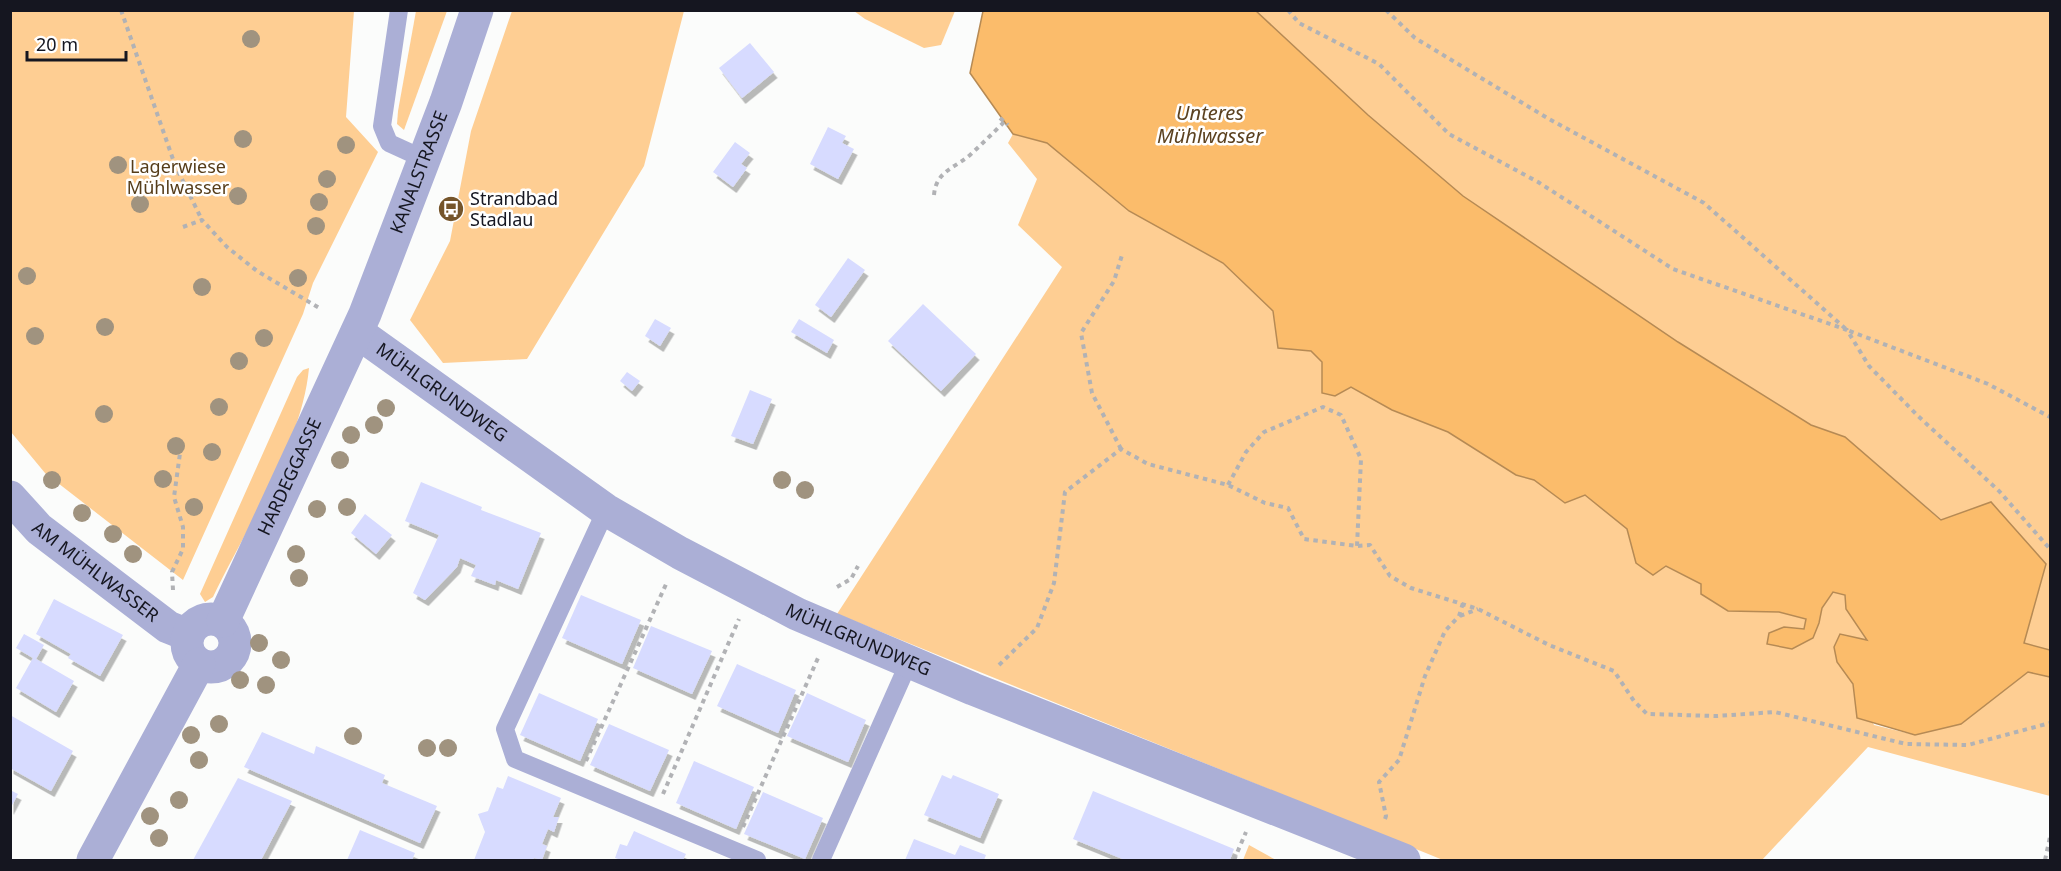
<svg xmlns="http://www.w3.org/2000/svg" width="2061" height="871" viewBox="0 0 2061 871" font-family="'Noto Sans',sans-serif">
<defs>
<filter id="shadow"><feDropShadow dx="3.5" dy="6" stdDeviation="0" flood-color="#0004"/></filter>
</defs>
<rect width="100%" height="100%" fill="#fbfcfb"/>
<g fill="#fece93">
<polygon points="10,11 354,11 346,117 378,152 313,283 303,314 183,580 45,473 11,432"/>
<polygon points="416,11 447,11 404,130 397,124 398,111"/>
<polygon points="512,11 684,11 644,166 527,359 443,363 410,320 450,241 471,131"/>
<polygon points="854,11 955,11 941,45 924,48 865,19"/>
<polygon points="1256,11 2050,11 2050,650 2024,644 1942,520 1845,437 1811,425 1678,342 1462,196 1368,115"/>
<polygon points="1013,134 1047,143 1129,211 1223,263 1273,311 1278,348 1311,351 1322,362 1335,396 1351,387 1392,410 1448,432 1516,475 1534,480 1565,503 1585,494 1627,529 1636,563 1666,566 1701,584 1701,594 1728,611 1779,612 1806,619 1804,629 1784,627 1769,633 1767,644 1819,623 1822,608 1834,591 1845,595 1847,609 1867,641 1837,662 1853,684 1874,725 1915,735 1961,724 2028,672 2050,677 2050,796 1868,747 1762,860 1443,860 837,614 1062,267 1018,225 1037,179 1008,143"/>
<path d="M309,368C302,444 246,528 213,597L205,602L200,594L297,377L303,370Z"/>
<polygon points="1249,845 1276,860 1243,860"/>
</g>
<polygon fill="#fbbc6b" stroke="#b68a54" stroke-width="1.5" points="983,11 1256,11 1368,115 1463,196 1678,342 1811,425 1845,437 1941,520 1991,502 2046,564 2024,643 2050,650 2050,677 2028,672 1961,724 1915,735 1857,718 1853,684 1837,662 1834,647 1840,634 1867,640 1846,609 1845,595 1833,592 1822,608 1819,623 1813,638 1792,649 1767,644 1769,633 1784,627 1804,629 1806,619 1779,612 1728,611 1701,594 1701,584 1666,566 1653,575 1636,563 1627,529 1585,495 1565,503 1534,480 1516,475 1448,432 1392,410 1351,387 1335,396 1322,393 1322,362 1311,351 1278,348 1273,311 1223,263 1129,211 1047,143 1013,134 970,73"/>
<g fill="#d7dbff" filter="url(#shadow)">
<polygon points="750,43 774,72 742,98 719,68"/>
<polygon points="828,127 846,136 842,143 854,149 838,179 810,164"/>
<polygon points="735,142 750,153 741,164 747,168 733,187 713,172"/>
<polygon points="848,258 865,270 831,317 815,305"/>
<polygon points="923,304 976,354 941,391 888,341"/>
<polygon points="655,319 671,328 660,346 645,336"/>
<polygon points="799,319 834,340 827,353 791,332"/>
<polygon points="627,372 640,381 632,391 620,381"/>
<polygon points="750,390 772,399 753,444 731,436"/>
<polygon points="421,482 482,507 481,510 541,533 518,589 496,580 495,585 471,576 476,565 460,558 457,567 425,600 413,593 439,535 405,521"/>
<polygon points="365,514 392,535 376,554 351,533"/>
<polygon points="581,595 641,620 622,664 562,638"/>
<polygon points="54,599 123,635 100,676 68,658 71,654 36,634"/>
<polygon points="651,626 712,651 692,694 633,668"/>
<polygon points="24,634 44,645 36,659 74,681 56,712 16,688 33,658 16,648"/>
<polygon points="737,664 796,690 778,733 717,706"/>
<polygon points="539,693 598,719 580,761 520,735"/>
<polygon points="807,693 866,720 848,762 787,736"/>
<polygon points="10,715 73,751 51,791 10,768"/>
<polygon points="609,724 669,750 650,791 590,765"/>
<polygon points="262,732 314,754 316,746 385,775 382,783 437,806 420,843 244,767"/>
<polygon points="694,761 754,787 736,829 676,803"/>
<polygon points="942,775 951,779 953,775 999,794 980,838 924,815"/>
<polygon points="508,776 561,798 553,817 559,817 554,832 548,829 542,844 547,846 542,860 534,858 533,860 474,860 485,832 478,814 488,811 497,787 503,789"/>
<polygon points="238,778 292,801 261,860 193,860"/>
<polygon points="10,790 18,794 10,809"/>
<polygon points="1093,791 1234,849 1230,860 1125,860 1073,839"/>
<polygon points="763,792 823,818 805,859 744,834"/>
<polygon points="360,830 415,853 412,860 347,860"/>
<polygon points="634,831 686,854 683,860 621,860 615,858 620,844 627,846"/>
<polygon points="914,839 955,855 960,845 986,855 984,860 905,860"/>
</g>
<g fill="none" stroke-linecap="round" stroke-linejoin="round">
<g stroke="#b1b2b5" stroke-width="4" stroke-dasharray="4.5 4.5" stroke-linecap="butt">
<polyline points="121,10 175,165 202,220"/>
<polyline points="1288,10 1299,23 1379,64 1449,134 1538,182 1673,269 1847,330 1869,366 1918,416 1999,491 2050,549"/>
<polyline points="1386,10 1415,38 1549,119 1704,203 1847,330 1988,384 2050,417"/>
<polyline points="1000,118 1008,125"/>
<path d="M934,195C936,171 955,168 970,155C982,144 993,133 1004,122"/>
<polyline points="183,227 202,220 227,247 257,271 321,309"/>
<polyline points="1121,449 1092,393 1081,333 1114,281 1122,255"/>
<polyline points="1228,485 1246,452 1264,432 1323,407 1341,415 1361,459 1357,546"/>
<polyline points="837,587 851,579 858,566"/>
<polyline points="173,590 172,572 183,549 183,527 174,497 181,446"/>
<polyline points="1460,616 1478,609"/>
<polyline points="999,665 1037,628 1054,583 1065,492 1121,449 1148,464 1228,485 1265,503 1288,508 1304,539 1357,546 1370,545 1390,576 1411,588 1478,609 1549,645 1614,671 1634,701 1647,714 1717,716 1775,712 1906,744 1968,745 2050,723"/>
<polyline points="586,761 667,582"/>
<polyline points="663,794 739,619"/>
<polyline points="1385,819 1386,816 1379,782 1399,760 1425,676 1445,631 1459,616 1463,603"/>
<polyline points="743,827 818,658"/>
<polyline points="1234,860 1246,832"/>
<polyline points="2045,860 2050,837"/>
</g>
<g stroke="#abafd6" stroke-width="18">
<polyline points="399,10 382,126 389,143 424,159"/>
<polyline points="606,510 505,729 515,759 757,860"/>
<polyline points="821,860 909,662"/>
</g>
<g stroke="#abafd6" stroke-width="33">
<path id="s1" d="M357,332L606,510L680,553L797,614L973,689L1404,860"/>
<path id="s2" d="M10,497L39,529L168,627L188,635"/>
<circle cx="211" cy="643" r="24"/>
<path id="s3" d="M223,621L365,314L446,102L477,10"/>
<polyline points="93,860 199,664"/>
</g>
</g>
<g fill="#a0937f">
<circle cx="251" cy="39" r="9"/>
<circle cx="243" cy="139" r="9"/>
<circle cx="346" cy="145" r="9"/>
<circle cx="118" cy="165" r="9"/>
<circle cx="327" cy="179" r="9"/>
<circle cx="238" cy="196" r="9"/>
<circle cx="319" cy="202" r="9"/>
<circle cx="140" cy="204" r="9"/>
<circle cx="316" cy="226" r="9"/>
<circle cx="27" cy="276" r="9"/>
<circle cx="298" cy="278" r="9"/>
<circle cx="202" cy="287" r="9"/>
<circle cx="105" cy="327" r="9"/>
<circle cx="35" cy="336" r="9"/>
<circle cx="264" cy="338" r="9"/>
<circle cx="239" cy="361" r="9"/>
<circle cx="219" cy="407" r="9"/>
<circle cx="386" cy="408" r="9"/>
<circle cx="104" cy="414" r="9"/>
<circle cx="374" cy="425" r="9"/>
<circle cx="351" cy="435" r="9"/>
<circle cx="176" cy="446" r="9"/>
<circle cx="212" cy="452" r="9"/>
<circle cx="340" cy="460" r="9"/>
<circle cx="163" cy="479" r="9"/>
<circle cx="52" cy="480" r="9"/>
<circle cx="782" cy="480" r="9"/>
<circle cx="805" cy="490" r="9"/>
<circle cx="194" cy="507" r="9"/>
<circle cx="347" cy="507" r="9"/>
<circle cx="317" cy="509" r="9"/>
<circle cx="82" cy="513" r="9"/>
<circle cx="113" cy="534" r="9"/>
<circle cx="133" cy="554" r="9"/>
<circle cx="296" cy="554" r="9"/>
<circle cx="299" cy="578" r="9"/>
<circle cx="259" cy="643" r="9"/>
<circle cx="281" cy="660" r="9"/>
<circle cx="240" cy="680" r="9"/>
<circle cx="266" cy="685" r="9"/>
<circle cx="219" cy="724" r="9"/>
<circle cx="191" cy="735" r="9"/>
<circle cx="353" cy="736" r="9"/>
<circle cx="427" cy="748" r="9"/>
<circle cx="448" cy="748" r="9"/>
<circle cx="199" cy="760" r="9"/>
<circle cx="179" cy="800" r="9"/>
<circle cx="150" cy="816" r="9"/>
<circle cx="159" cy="838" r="9"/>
</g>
<defs>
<g id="bus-disc" transform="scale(1.35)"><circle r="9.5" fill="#75552b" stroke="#fff"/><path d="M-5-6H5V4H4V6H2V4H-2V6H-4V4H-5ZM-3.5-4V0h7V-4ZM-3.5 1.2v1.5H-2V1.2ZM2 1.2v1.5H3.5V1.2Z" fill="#fff"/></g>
</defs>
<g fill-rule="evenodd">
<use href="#bus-disc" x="451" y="209"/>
</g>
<g text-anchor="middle" stroke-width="5" stroke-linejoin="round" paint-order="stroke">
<g font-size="18" fill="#563d1a" stroke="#fff">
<text x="178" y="173">Lagerwiese<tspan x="178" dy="21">Mühlwasser</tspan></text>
</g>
<g font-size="18" fill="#151620" stroke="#fff">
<text dy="6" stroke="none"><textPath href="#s3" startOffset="490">KANALSTRASSE</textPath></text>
<text dy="6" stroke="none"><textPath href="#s1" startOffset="104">MÜHLGRUNDWEG</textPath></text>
<text dy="6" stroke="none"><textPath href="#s3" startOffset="159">HARDEGGASSE</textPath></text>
<text dy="6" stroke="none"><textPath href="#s2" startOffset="114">AM MÜHLWASSER</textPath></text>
<text dy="6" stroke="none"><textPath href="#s1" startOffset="590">MÜHLGRUNDWEG</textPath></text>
</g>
<g font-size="18" fill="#151620" stroke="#fff" text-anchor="start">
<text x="470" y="205">Strandbad<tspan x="470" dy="21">Stadlau</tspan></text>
</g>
<g font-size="20" font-style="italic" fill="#5c4220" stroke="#fff">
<text x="1210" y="120">Unteres<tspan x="1210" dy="23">Mühlwasser</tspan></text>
</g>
</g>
<rect width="2061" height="871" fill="none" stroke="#151620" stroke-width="24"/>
<path d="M27 51v9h99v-9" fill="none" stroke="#151620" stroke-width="3"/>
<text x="36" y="51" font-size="18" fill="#151620" stroke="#ffffff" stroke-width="4.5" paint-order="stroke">20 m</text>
</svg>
